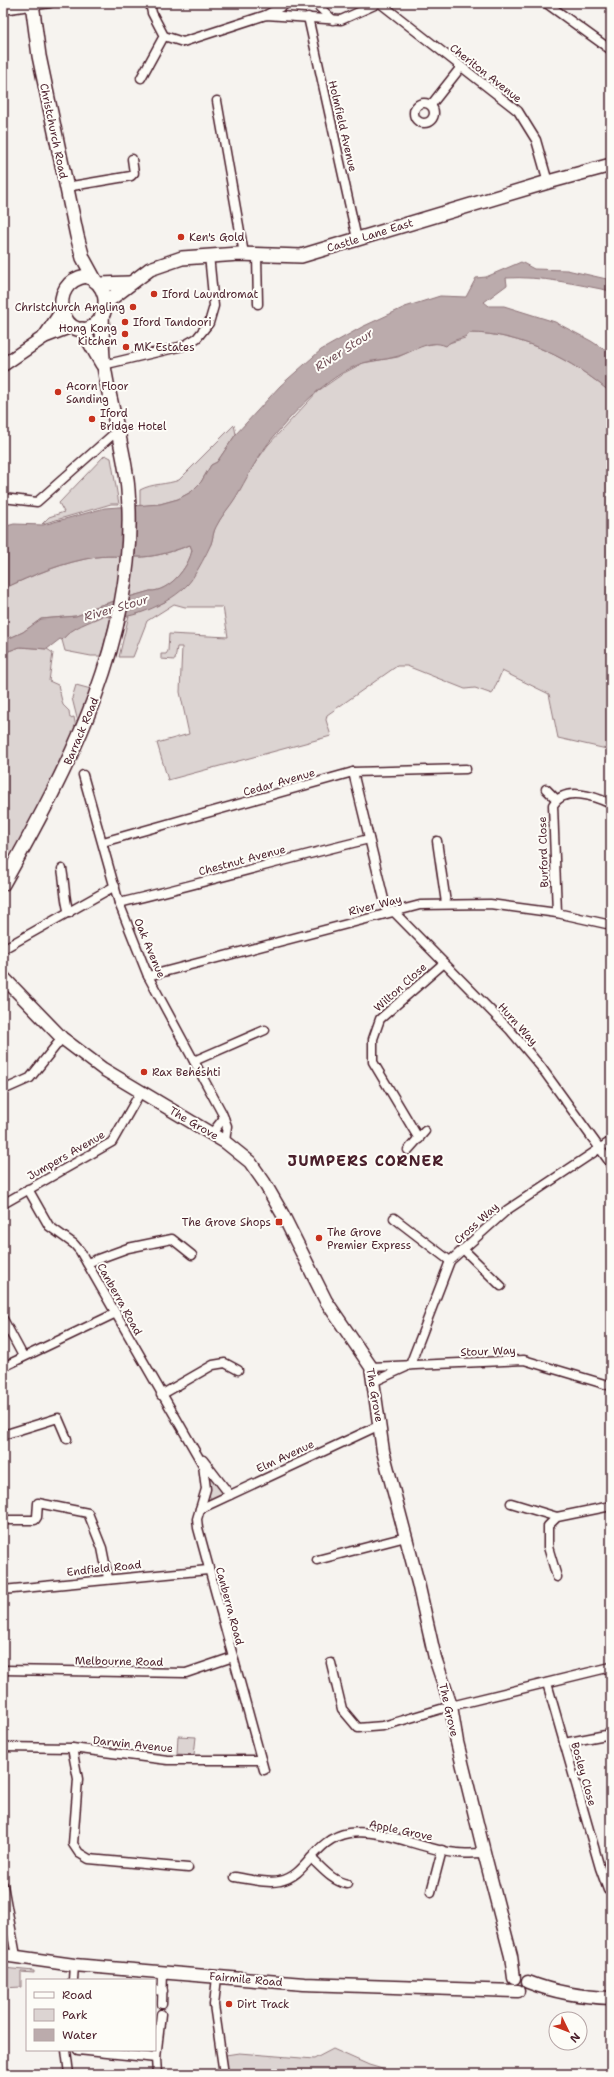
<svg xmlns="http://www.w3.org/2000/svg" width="614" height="2077" viewBox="0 0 614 2077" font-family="'Shantell Sans',sans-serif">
<rect width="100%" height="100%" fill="#f6f3ef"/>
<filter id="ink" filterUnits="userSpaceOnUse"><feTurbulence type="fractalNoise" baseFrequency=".025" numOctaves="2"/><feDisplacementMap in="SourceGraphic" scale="8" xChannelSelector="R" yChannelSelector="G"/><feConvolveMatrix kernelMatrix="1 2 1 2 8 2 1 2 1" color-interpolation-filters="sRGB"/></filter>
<g filter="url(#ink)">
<g fill="#dcd4d2" stroke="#937a7e">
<path d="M470,333C521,333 573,360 611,393V750L558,738L549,694L502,671L492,694L475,688L465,689L407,666H397L327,715L326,720L331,736L168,780L157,743L189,734L180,692L182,647H177L175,660L161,659V654H166L168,651L169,634L228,637L223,607H185L174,604L147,621L133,657H119L129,615L137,614L165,602L211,544L215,527L236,496L248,473L268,445L318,391L344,373L363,363L398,357L421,346L438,343H449L465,338Z"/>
<path d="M234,425L236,434L217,462L211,465L201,482L191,492L178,499L160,504L140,506V490C153,483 166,485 179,480Z"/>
<polygon points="105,455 111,458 119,504 111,504 42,524 49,517 64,512 59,503"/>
<path d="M190,545L192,550C189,567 169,592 150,591L94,607L84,613L76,616L41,619L23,632L3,641V589C33,575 64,562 96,557C112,555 127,557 142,557C159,556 175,551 190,545Z"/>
<polygon points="104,615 111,618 101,656 91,656 65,651 62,640 69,632 78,626"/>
<polygon points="20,647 47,649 53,653 49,681 58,685 63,705 69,711 70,718 74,717 78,740 3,884 3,653"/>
<polygon points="76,685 91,689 78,722 72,698"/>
<polygon points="210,1476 223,1493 211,1499 209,1495"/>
<polygon points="178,1736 196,1737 194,1755 177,1754"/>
<polygon points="3,1968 34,1971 34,1973 21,1972 21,1987 3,1988"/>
<polygon points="333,2049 369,2065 399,2074 219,2074 219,2056 239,2053 314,2059"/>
</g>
<path fill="#bbabac" stroke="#8e7378" d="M521,262L534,269L567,270L611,280V291C576,284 541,276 506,278L507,285L484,302L489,306H504L555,322L591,341L611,354V393C573,360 521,333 470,333C463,340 453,338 446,346C428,338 413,353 395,357C385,360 373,360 363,363C327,375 290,416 267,445C254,463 247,478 236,497C230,507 221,516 216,527C213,532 213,539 211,544C206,555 199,568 192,579C179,599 128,625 104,615C89,623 73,626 62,640L60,639L47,649L20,647L3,653V641L23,632L41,619L76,616L84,613L94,607L150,591C169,592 189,567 192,550L190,545C174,551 159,556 142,557C126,557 112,555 96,557C64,562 32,575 3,589V527L14,524L43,525L105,508L160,504L178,499L191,492L201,482L211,465L217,462L236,434L280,386L321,350L362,327L405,307L440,296L466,297L476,278L486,277Z"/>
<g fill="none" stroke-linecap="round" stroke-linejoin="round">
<g stroke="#4a1f2b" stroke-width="11">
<g id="street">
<polyline points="150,3 152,13 164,36 183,42 266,15 341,20 379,3"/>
<polyline points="315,3 333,20"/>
<polyline points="380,3 518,111 536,140 548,182"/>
<polyline points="546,3 611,50"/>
<polyline points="3,10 50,3"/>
<polyline points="266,15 288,3"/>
<polyline points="308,17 357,239"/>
<polyline points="141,78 164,36"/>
<polyline points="217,101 244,254"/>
<circle cx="424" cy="113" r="10"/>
<polyline points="431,105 461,67"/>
<polyline points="66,187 131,176 134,173 132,159"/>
<polyline points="257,256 258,304"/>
<polyline points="103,365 183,346 197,338 209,323 214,306 209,255"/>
<polyline points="3,498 37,502 118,430"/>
<polyline points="353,772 387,912"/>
<polyline points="83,775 119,903 148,976 222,1113 227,1126 225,1142"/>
<polyline points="546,789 557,800"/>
<polyline points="437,841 446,903"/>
<polyline points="103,842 353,772 466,769"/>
<path d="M62,869C65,884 64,898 69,913"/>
<path d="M119,903C203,883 286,859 369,839"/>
<polyline points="393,911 510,1030 541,1067 611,1164"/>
<path d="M557,913L553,805C565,786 594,796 611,804"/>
<polyline points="3,949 115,886"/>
<polyline points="148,976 420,905 490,904 557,913 611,925"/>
<polyline points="194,1061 265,1030"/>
<polyline points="3,1090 30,1078 62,1038"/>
<polyline points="212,1133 224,1118"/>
<polyline points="419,1139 373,1062 373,1039 380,1019 444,963"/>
<polyline points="408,1150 425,1131"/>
<polyline points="28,1189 49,1226 74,1244 80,1251 203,1465 206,1489 197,1519 198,1528 264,1770"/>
<polyline points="3,1204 112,1142 140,1093"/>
<polyline points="394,1218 450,1261"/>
<polyline points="463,1249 501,1286"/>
<polyline points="87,1263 128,1248 172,1239 192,1255"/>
<polyline points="3,1319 23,1356"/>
<polyline points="410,1365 450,1261 507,1210 611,1141"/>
<polyline points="3,1367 114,1314"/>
<polyline points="371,1367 524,1360 611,1386"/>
<polyline points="373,1382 406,1367"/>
<polyline points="161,1395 213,1365 225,1363 238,1370"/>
<polyline points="3,1435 58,1418 67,1439"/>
<polyline points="203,1460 230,1495"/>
<polyline points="511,1503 557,1517"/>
<polyline points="200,1509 380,1425"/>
<polyline points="3,1520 35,1520 37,1517 38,1503 88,1513 102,1548 108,1578"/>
<polyline points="317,1560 406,1537"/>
<polyline points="557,1577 548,1547 548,1526 557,1517 611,1506"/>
<polyline points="3,1590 208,1570"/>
<polyline points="331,1663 342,1709 358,1728 383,1726 451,1706 611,1667"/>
<polyline points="3,1670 186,1673 233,1657"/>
<polyline points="547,1683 600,1868 608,1890 611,1892"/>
<polyline points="564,1743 611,1734"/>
<polyline points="3,1747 72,1748 168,1760 261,1760"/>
<polyline points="72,1748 78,1779 73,1844 79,1853 89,1859 188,1868"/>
<path d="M311,1858C322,1868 332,1881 347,1884"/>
<path d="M235,1877C249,1879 267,1884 280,1881C309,1875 313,1839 349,1833C385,1828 421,1850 457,1853C465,1854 475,1853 484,1853"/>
<polyline points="3,1885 16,1956"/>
<polyline points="431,1892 442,1850"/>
<polyline points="217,1977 214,2005 224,2074"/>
<polyline points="73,1980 74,1965"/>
<polyline points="155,1990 163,1991"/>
<polyline points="162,2004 163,1972"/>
<polyline points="66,2050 69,2074"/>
<polyline points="78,2050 156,2058"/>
<polyline points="157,2074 156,2058 161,2014"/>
</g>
</g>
<g stroke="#4a1f2b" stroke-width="15">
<g id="secondary">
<polyline points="44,337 63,309"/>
<polyline points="3,365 44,337 70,327"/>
<polyline points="3,977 62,1038 103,1069 225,1142 250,1162 264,1182 283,1215 326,1301 371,1367 383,1451 418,1583 435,1658 451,1706 457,1742 485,1856 511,1956 514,1978"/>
<polyline points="3,1955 74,1965 304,1984 518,1991"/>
<path d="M528,1982C556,1993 582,1997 611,1998"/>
</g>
</g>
<g stroke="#4a1f2b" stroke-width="16">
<g id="primary">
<polyline points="32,3 39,56 77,236 83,258 95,280"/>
<path d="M86,276C105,282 112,307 98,322C85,336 68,330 63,312C58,294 68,279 86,276Z"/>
<polyline points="100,284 129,283"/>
<polyline points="105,303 150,269 182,258 239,254 301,256 548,182 611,165"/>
<polyline points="82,329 102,364"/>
<path d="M3,884C71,763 139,635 128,490C125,448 110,408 104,366C101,349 103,331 102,314"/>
</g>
</g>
<use href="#street" stroke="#fdfcf7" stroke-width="8"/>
<use href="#secondary" stroke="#fdfcf7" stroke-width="12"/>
<use href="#primary" stroke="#fdfcf7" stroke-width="13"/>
</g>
</g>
<g fill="#c8321e" stroke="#fdfcf7" stroke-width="1.5">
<circle cx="181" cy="237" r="4"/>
<circle cx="154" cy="294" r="4"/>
<circle cx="133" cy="307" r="4"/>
<circle cx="125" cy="322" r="4"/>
<circle cx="125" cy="334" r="4"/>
<circle cx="126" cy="347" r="4"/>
<circle cx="58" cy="392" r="4"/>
<circle cx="92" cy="419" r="4"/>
<circle cx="144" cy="1072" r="4"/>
<rect x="275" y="1218" width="8" height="8" rx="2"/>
<circle cx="319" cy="1238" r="4"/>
<circle cx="229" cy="2004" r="4"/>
</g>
<g text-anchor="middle" stroke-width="4" stroke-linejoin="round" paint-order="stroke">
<g font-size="11" fill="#4a1f2b" stroke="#fdfcf7">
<text transform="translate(486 73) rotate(38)" y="4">Cheriton Avenue</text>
<text transform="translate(343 126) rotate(77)" y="4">Holmfield Avenue</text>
<text transform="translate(54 131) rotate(78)" y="4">Christchurch Road</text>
<text transform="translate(370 235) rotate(-17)" y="4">Castle Lane East</text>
<text transform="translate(81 731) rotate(-67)" y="4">Barrack Road</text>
<text transform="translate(279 782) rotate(-16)" y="4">Cedar Avenue</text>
<text transform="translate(543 852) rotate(-92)" y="4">Burford Close</text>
<text transform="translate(242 860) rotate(-15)" y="4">Chestnut Avenue</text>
<text transform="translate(375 905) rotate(-14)" y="4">River Way</text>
<text transform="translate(150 948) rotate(67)" y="4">Oak Avenue</text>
<text transform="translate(400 987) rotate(-42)" y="4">Wilton Close</text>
<text transform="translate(518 1024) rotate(48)" y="4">Hurn Way</text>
<text transform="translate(194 1123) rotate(30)" y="4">The Grove</text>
<text transform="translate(66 1155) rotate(-30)" y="4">Jumpers Avenue</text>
<text transform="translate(476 1223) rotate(-42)" y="4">Cross Way</text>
<text transform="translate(120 1299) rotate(61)" y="4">Canberra Road</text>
<text transform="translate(488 1351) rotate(-2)" y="4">Stour Way</text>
<text transform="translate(375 1395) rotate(80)" y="4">The Grove</text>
<text transform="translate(285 1456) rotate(-25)" y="4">Elm Avenue</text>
<text transform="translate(104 1568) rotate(-6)" y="4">Endfield Road</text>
<text transform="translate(230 1606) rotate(75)" y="4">Canberra Road</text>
<text transform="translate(119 1661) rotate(1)" y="4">Melbourne Road</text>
<text transform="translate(449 1710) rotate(77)" y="4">The Grove</text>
<text transform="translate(133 1744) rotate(6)" y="4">Darwin Avenue</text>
<text transform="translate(584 1774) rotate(74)" y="4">Bosley Close</text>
<text transform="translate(401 1830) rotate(12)" y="4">Apple Grove</text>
<text transform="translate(246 1979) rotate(5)" y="4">Fairmile Road</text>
</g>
<g font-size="11" fill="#4a1f2b" stroke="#fdfcf7" text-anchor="start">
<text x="189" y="241">Ken's Gold</text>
<text x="162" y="298">Iford Laundromat</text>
<text x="125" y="311" text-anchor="end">Christchurch Angling</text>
<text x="133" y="326">Iford Tandoori</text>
<text x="117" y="332" text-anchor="end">Hong Kong<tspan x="117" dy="13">Kitchen</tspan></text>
<text x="134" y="351">MK Estates</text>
<text x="66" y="390">Acorn Floor<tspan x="66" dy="13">Sanding</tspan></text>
<text x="100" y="417">Iford<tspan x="100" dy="13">Bridge Hotel</tspan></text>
<text x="152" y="1076">Rax Behéshti</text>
<text x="271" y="1226" text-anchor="end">The Grove Shops</text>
<text x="327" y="1236">The Grove<tspan x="327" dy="13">Premier Express</tspan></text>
<text x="237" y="2008">Dirt Track</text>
</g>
<g font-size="12" font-style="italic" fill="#725058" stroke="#fdfcf7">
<text transform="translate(344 350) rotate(-33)" y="4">River Stour</text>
<text transform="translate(116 608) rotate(-16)" y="4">River Stour</text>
</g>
<g font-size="15" font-weight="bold" letter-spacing="1" fill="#4a1f2b" stroke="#fdfcf7">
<text x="366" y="1166">JUMPERS CORNER</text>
</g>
</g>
<rect width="614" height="2077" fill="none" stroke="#fdfcf7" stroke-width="16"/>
<rect x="8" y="8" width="598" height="2061" fill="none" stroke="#4a1f2b" stroke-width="1.5" filter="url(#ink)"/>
<rect x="26" y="1979" width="130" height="72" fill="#fdfcf7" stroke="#b5a4a5"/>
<rect x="34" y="1992" width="20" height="6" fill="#fdfcf7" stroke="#b5a4a5"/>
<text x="62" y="1999" font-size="12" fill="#4a1f2b">Road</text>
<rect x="34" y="2009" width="20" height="12" fill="#dcd4d2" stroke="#b5a4a5"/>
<text x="62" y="2019" font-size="12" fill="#4a1f2b">Park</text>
<rect x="34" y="2029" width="20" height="12" fill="#bbabac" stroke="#b5a4a5"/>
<text x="62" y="2039" font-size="12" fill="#4a1f2b">Water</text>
<g transform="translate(568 2031) rotate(133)"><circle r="19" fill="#fdfcf7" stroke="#b5a4a5"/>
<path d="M0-3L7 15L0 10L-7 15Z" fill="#c8321e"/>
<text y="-6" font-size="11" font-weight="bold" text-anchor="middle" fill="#4a1f2b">N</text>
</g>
</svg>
